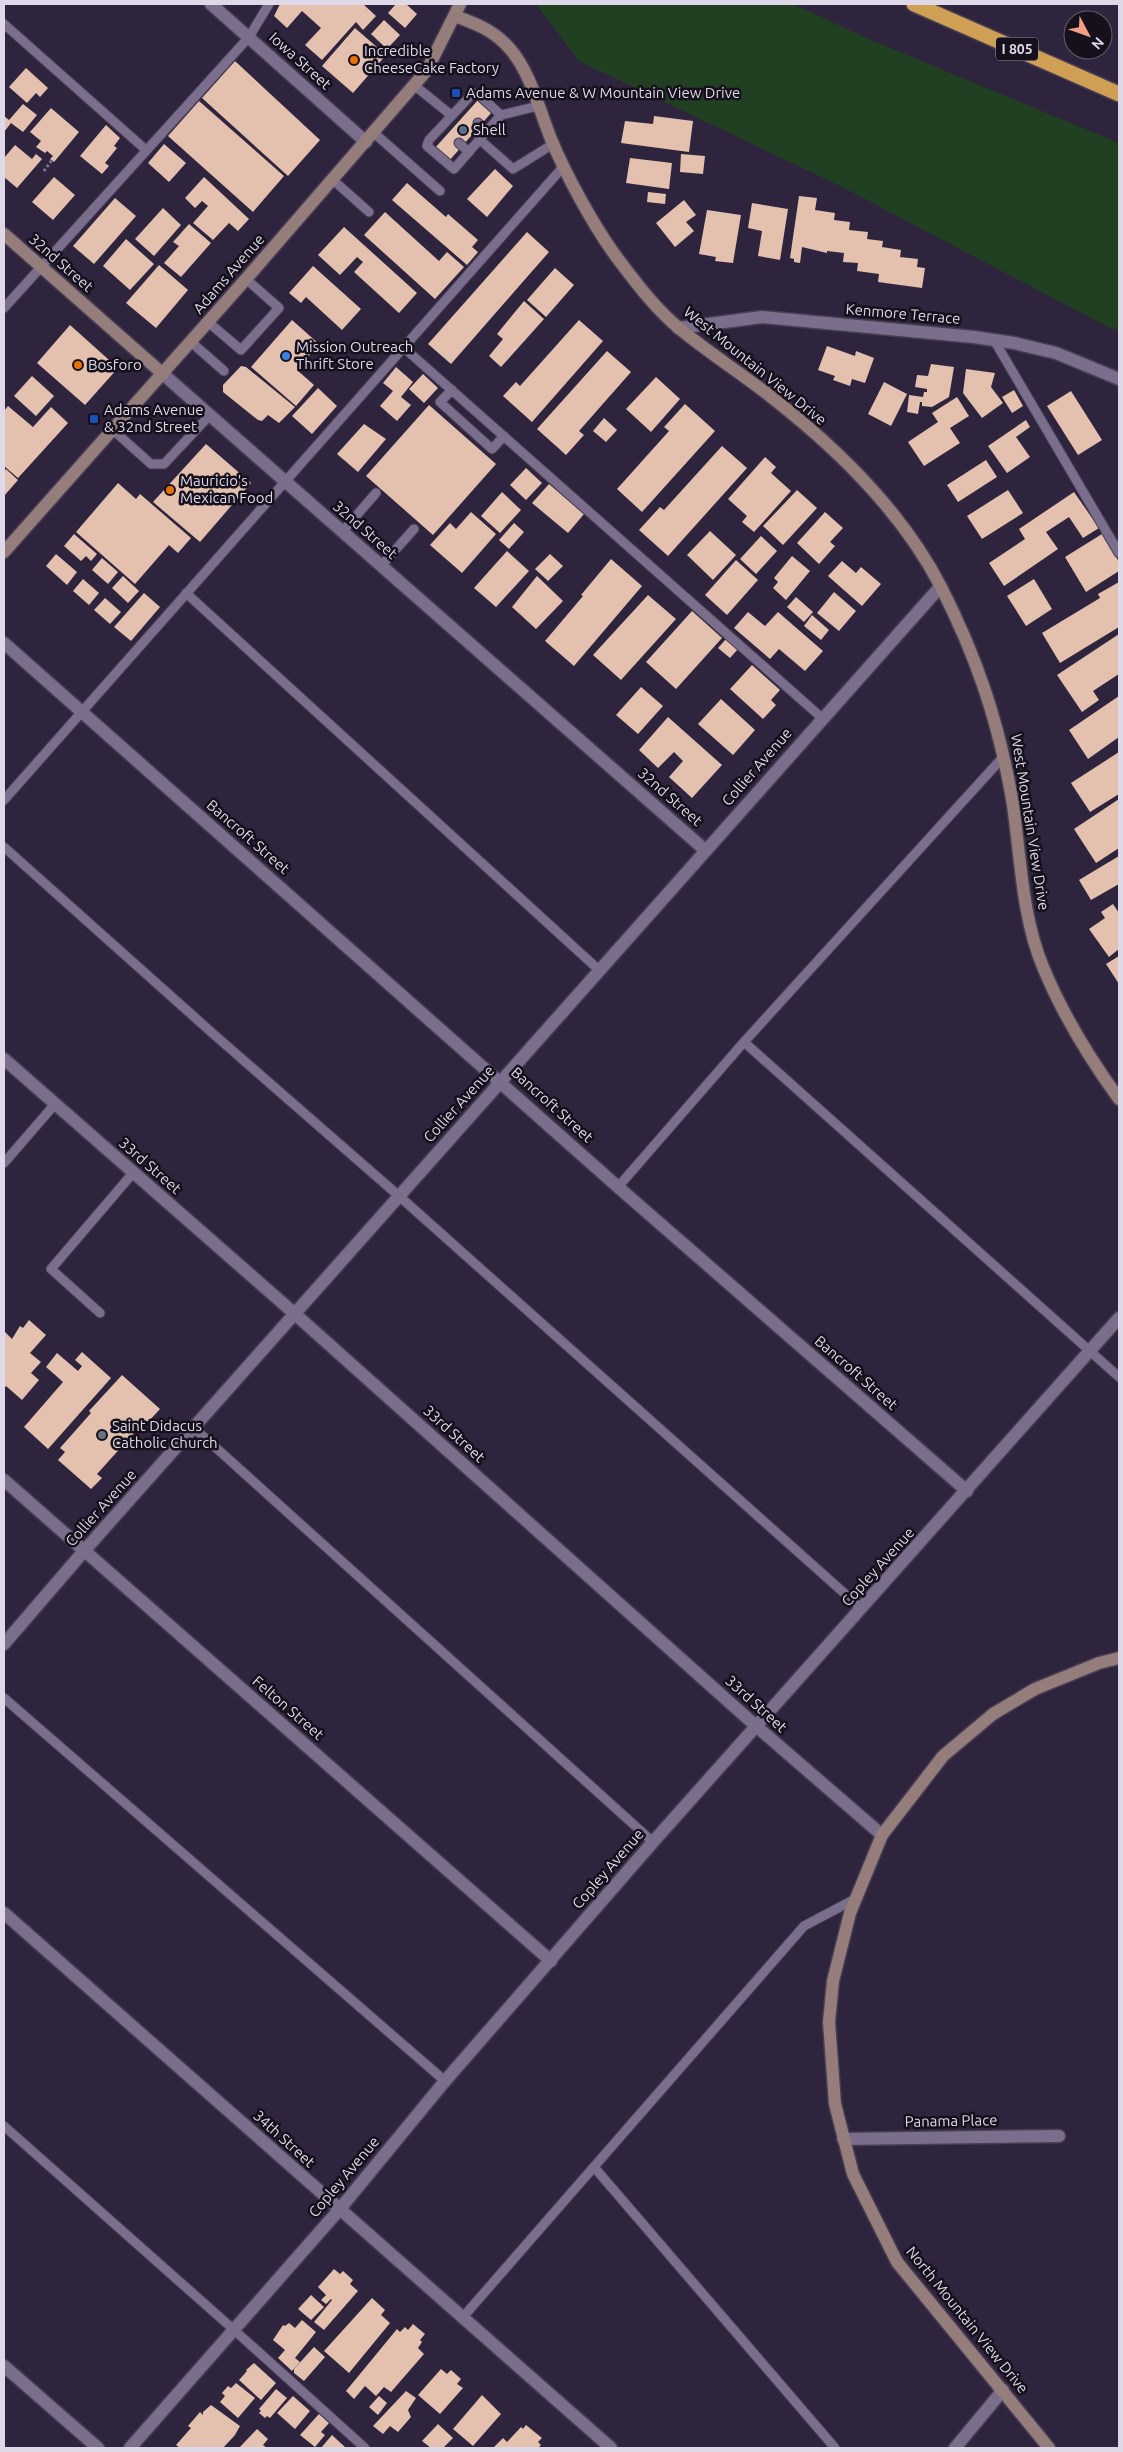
<svg xmlns="http://www.w3.org/2000/svg" width="1123" height="2452" viewBox="0 0 1123 2452" font-family="Ubuntu,sans-serif">
<rect width="100%" height="100%" fill="#2f243d"/>
<polygon fill="#213f21" points="536,4 793,4 871,40 1119,143 1119,330 1108,327 840,186 579,61"/>
<g fill="#e3c1ae">
<polygon points="280,4 363,4 376,16 363,30 356,22 322,60 305,45 321,28 302,11 287,28 274,16"/>
<polygon points="396,4 406,4 417,14 405,28 388,13"/>
<polygon points="384,20 400,35 387,49 371,34"/>
<polygon points="355,28 386,55 353,93 322,66"/>
<polygon points="235,61 320,140 288,176 202,98"/>
<polygon points="26,68 48,88 40,97 36,93 27,103 9,87"/>
<polygon points="478,100 492,112 449,161 434,149"/>
<polygon points="199,101 284,176 253,212 168,136"/>
<polygon points="23,104 37,115 23,132 11,123 4,132 4,116 9,120"/>
<polygon points="51,108 79,132 54,162 50,159 53,156 47,151 45,153 36,147 41,141 30,132"/>
<polygon points="654,116 693,121 689,152 621,143 625,121 653,124"/>
<polygon points="106,125 120,138 114,146 117,148 105,163 109,166 102,174 80,156"/>
<polygon points="164,144 186,163 169,182 148,163"/>
<polygon points="15,145 32,159 36,154 42,159 17,188 4,177 4,158"/>
<polygon points="681,154 705,156 703,174 680,172"/>
<polygon points="630,158 672,163 669,189 626,183"/>
<polygon points="495,169 513,186 487,217 467,199"/>
<polygon points="54,177 75,195 53,220 32,202"/>
<polygon points="204,177 249,219 238,231 229,223 213,240 193,223 208,206 202,201 195,208 185,198"/>
<polygon points="407,183 446,217 448,214 478,240 472,247 478,252 467,265 392,200"/>
<polygon points="648,192 666,194 665,204 647,202"/>
<polygon points="799,196 817,198 815,210 835,213 834,220 850,222 849,230 868,232 867,239 883,241 882,247 901,250 900,257 918,259 917,267 925,268 922,288 878,282 879,274 857,271 858,263 843,262 844,253 827,251 827,253 802,247 800,263 794,262 794,259 790,258"/>
<polygon points="115,198 136,216 94,264 73,246"/>
<polygon points="684,200 696,215 686,222 694,231 675,247 656,223"/>
<polygon points="752,203 788,209 780,260 758,256 762,231 748,228"/>
<polygon points="163,208 181,225 154,256 135,239"/>
<polygon points="707,210 741,215 733,263 715,261 716,257 699,254"/>
<polygon points="385,212 439,261 447,252 464,267 435,299 364,235"/>
<polygon points="189,224 211,243 181,277 164,263 179,246 173,242"/>
<polygon points="344,227 417,293 399,313 354,272 363,262 357,257 340,275 318,255"/>
<polygon points="527,232 549,252 451,364 428,344"/>
<polygon points="126,239 154,264 130,290 103,266"/>
<polygon points="159,265 188,290 156,328 126,303"/>
<polygon points="313,266 361,309 342,330 306,297 301,303 289,293"/>
<polygon points="555,268 574,285 546,317 527,300"/>
<polygon points="524,301 544,319 501,367 489,356 503,339 497,334"/>
<polygon points="292,320 319,344 297,370 314,385 296,406 251,367"/>
<polygon points="579,320 603,341 532,422 503,396 516,382 520,386"/>
<polygon points="70,325 118,368 85,405 37,363"/>
<polygon points="827,346 855,356 856,351 874,358 865,383 852,379 850,386 833,380 835,376 818,370"/>
<polygon points="607,351 631,372 579,431 584,435 566,455 537,429"/>
<polygon points="931,364 954,367 949,397 932,407 922,406 922,402 920,402 918,414 907,412 909,395 923,397 924,392 927,392 927,389 915,387 917,375 928,376"/>
<polygon points="241,366 246,367 295,407 279,423 268,415 262,421 258,420 223,392 223,385"/>
<polygon points="396,367 413,382 401,397 411,405 397,421 380,406 393,391 383,383"/>
<polygon points="966,369 995,373 991,387 1003,403 982,418 963,393"/>
<polygon points="423,374 438,388 424,403 409,389"/>
<polygon points="32,376 54,396 36,416 14,396"/>
<polygon points="656,377 680,399 651,432 626,409"/>
<polygon points="884,382 907,394 891,426 868,414"/>
<polygon points="318,388 337,406 312,434 292,416"/>
<polygon points="1014,390 1023,406 1012,413 1002,397"/>
<polygon points="1071,391 1102,440 1078,455 1047,406"/>
<polygon points="957,397 969,416 950,428 960,443 924,466 908,442 938,422 932,413"/>
<polygon points="685,404 715,431 642,512 617,489 669,431 664,427"/>
<polygon points="429,405 496,464 433,535 366,476"/>
<polygon points="8,406 33,427 51,407 68,423 18,478 4,466 4,411"/>
<polygon points="604,418 617,430 606,442 593,431"/>
<polygon points="1026,420 1030,427 1016,437 1030,457 1007,473 988,446"/>
<polygon points="364,424 386,439 358,472 337,454"/>
<polygon points="206,444 251,483 200,542 153,502"/>
<polygon points="722,446 747,468 668,556 639,530 660,507 664,510"/>
<polygon points="765,457 776,467 771,473 791,491 754,532 742,522 747,516 728,499"/>
<polygon points="986,460 997,477 958,502 947,485"/>
<polygon points="526,468 542,483 526,500 510,485"/>
<polygon points="6,469 18,480 4,496 4,472"/>
<polygon points="118,483 136,499 140,494 191,538 178,553 169,545 135,584 76,532"/>
<polygon points="549,484 584,514 568,533 532,503"/>
<polygon points="797,490 817,508 783,545 763,526"/>
<polygon points="1008,490 1023,513 982,539 967,516"/>
<polygon points="502,492 521,510 500,533 481,516"/>
<polygon points="1074,492 1099,528 1083,538 1069,517 1046,532 1058,549 1004,586 989,563 1025,539 1019,529"/>
<polygon points="471,512 496,534 462,573 430,545 450,523 456,529"/>
<polygon points="825,512 843,528 830,542 835,546 819,564 797,543"/>
<polygon points="514,523 524,532 509,549 499,540"/>
<polygon points="710,531 736,555 713,580 687,555"/>
<polygon points="74,534 97,554 91,561 86,556 81,561 64,546"/>
<polygon points="1102,534 1119,562 1119,571 1086,592 1065,557"/>
<polygon points="761,536 777,551 756,574 740,559"/>
<polygon points="507,551 529,571 496,607 474,588"/>
<polygon points="56,554 77,572 67,585 46,566"/>
<polygon points="550,554 563,566 548,581 535,569"/>
<polygon points="792,556 810,571 786,600 773,588 778,582 774,578"/>
<polygon points="102,558 118,572 108,584 92,570"/>
<polygon points="611,559 642,586 574,666 545,641 583,596 581,595"/>
<polygon points="736,560 758,580 727,615 705,595"/>
<polygon points="842,561 856,573 861,567 881,584 862,606 828,576"/>
<polygon points="123,576 139,591 128,603 112,588"/>
<polygon points="537,576 563,601 536,629 512,607"/>
<polygon points="83,579 99,593 89,605 73,591"/>
<polygon points="1034,579 1052,609 1026,626 1007,596"/>
<polygon points="1119,582 1119,627 1060,663 1042,633 1100,598 1098,594"/>
<polygon points="834,592 856,611 839,631 817,613"/>
<polygon points="144,593 160,607 131,641 114,627"/>
<polygon points="648,595 676,619 621,680 593,655"/>
<polygon points="796,597 813,612 804,622 787,607"/>
<polygon points="105,598 121,612 110,624 94,610"/>
<polygon points="692,611 722,638 676,689 646,662"/>
<polygon points="748,612 765,626 778,612 823,651 805,671 779,649 770,659 734,628"/>
<polygon points="812,615 829,630 821,640 804,626"/>
<polygon points="1119,634 1119,674 1093,691 1099,700 1082,712 1057,675"/>
<polygon points="726,639 738,649 730,658 718,648"/>
<polygon points="752,665 780,690 771,700 776,705 763,719 730,689"/>
<polygon points="641,687 663,706 638,734 616,715"/>
<polygon points="1119,696 1119,737 1088,759 1069,730"/>
<polygon points="721,699 755,730 733,755 698,724"/>
<polygon points="668,717 722,765 692,798 669,777 683,761 674,752 658,768 639,750"/>
<polygon points="1119,752 1119,794 1090,812 1071,783"/>
<polygon points="1119,799 1119,848 1096,863 1074,829"/>
<polygon points="1119,856 1119,884 1091,900 1079,880"/>
<polygon points="1113,904 1119,913 1119,949 1109,957 1089,929 1105,918 1101,912"/>
<polygon points="1119,956 1119,984 1106,964"/>
<polygon points="29,1320 46,1335 30,1353 41,1362 31,1373 39,1380 22,1400 6,1386 4,1389 4,1331 12,1339 20,1326 23,1328"/>
<polygon points="82,1352 111,1378 48,1449 24,1427 63,1382 46,1367 57,1353 78,1371 82,1366 75,1360"/>
<polygon points="122,1375 160,1409 149,1421 144,1422 97,1474 102,1478 91,1489 58,1460 65,1452 60,1448 91,1413 89,1411"/>
<polygon points="334,2269 340,2274 343,2271 353,2280 350,2284 358,2291 324,2330 314,2322 332,2300 331,2299 326,2304 321,2300 326,2295 318,2287"/>
<polygon points="311,2295 324,2307 311,2320 298,2309"/>
<polygon points="372,2298 385,2310 381,2315 390,2323 349,2373 324,2351"/>
<polygon points="302,2320 316,2332 295,2358 300,2362 292,2371 278,2358 285,2350 273,2340 283,2325 285,2326 289,2323 295,2328"/>
<polygon points="413,2324 425,2334 420,2340 422,2342 418,2348 424,2354 391,2392 384,2387 376,2396 365,2386 354,2399 346,2391 397,2329 400,2332 405,2327 408,2330"/>
<polygon points="314,2347 325,2357 304,2381 294,2373 294,2369"/>
<polygon points="254,2363 276,2383 261,2400 239,2380 247,2371 246,2370"/>
<polygon points="441,2369 447,2374 451,2370 461,2379 457,2384 463,2388 440,2414 418,2395"/>
<polygon points="236,2383 255,2398 238,2418 220,2402 225,2396 222,2393 228,2386 231,2388"/>
<polygon points="276,2389 287,2398 270,2418 267,2416 265,2418 259,2413 261,2411 259,2409"/>
<polygon points="406,2391 416,2398 408,2410 411,2417 398,2432 390,2426 383,2434 373,2426"/>
<polygon points="482,2395 501,2414 473,2446 453,2429"/>
<polygon points="293,2396 310,2411 295,2429 277,2413"/>
<polygon points="379,2396 387,2403 378,2415 369,2407"/>
<polygon points="211,2405 240,2426 235,2435 223,2448 180,2448 176,2445 191,2428 188,2426 200,2412 203,2415 203,2412"/>
<polygon points="319,2414 329,2423 321,2432 325,2435 315,2447 300,2435"/>
<polygon points="438,2424 453,2438 443,2448 431,2448 422,2441"/>
<polygon points="526,2425 542,2438 538,2442 541,2445 538,2448 494,2447 503,2438 507,2442 521,2427 523,2429"/>
<polygon points="257,2429 268,2439 263,2445 267,2448 239,2448"/>
<polygon points="332,2435 346,2448 321,2448"/>
</g>
<g fill="none" stroke-linecap="round" stroke-linejoin="round">
<g stroke="#473e53" stroke-width="11">
<g id="lane">
<polyline points="4,24 146,150"/>
<polyline points="414,85 451,115"/>
<polyline points="501,115 480,96 473,93 429,140 427,146 454,169 501,115 538,106"/>
<polyline points="478,123 487,131"/>
<polyline points="374,133 440,191"/>
<polyline points="479,139 513,169 553,144"/>
<polyline points="459,143 469,152"/>
<polyline points="333,180 369,212"/>
<polyline points="4,308 249,37 269,4"/>
<polyline points="208,322 241,350 279,308 246,279"/>
<polyline points="994,340 1119,553"/>
<polyline points="191,342 224,371"/>
<polyline points="403,347 822,718"/>
<polyline points="452,390 440,402 492,449 504,436"/>
<polyline points="113,430 151,464 164,464 210,415"/>
<polyline points="342,532 376,493"/>
<polyline points="381,566 414,529"/>
<polyline points="186,593 599,970"/>
<polyline points="4,800 563,167"/>
<polyline points="4,847 210,1031 399,1196 862,1609"/>
<polyline points="744,1042 1119,1377"/>
<polyline points="4,1163 55,1104"/>
<polyline points="618,1187 744,1042 1004,756"/>
<polyline points="100,1313 51,1269 133,1173"/>
<polyline points="194,1428 653,1842"/>
<polyline points="4,1698 445,2081"/>
<polyline points="4,2126 233,2329 365,2448"/>
<polyline points="594,2167 835,2448"/>
<polyline points="463,2317 804,1926 855,1899"/>
</g>
</g>
<g stroke="#473e53" stroke-width="15">
<g id="street">
<polyline points="211,4 366,142"/>
<polyline points="678,328 762,317 974,337 1014,343 1056,353 1119,379"/>
<polyline points="163,374 705,850"/>
<polyline points="4,643 618,1187 967,1491"/>
<polyline points="4,1059 295,1314 756,1726 882,1835"/>
<polyline points="4,1480 551,1961"/>
<polyline points="4,1644 84,1551 940,587"/>
<polyline points="4,1913 611,2448"/>
<polyline points="843,2139 1059,2136"/>
<polyline points="4,2366 98,2448"/>
<polyline points="130,2448 339,2210 445,2081 653,1842 1119,1318"/>
<polyline points="955,2448 1003,2390"/>
</g>
</g>
<g stroke="#473e53" stroke-width="15">
<g id="secondary">
<path d="M455,16C477,24 495,31 510,49C531,73 539,110 551,139C566,175 592,223 615,255C634,280 655,309 680,329C709,353 741,373 770,396C837,448 902,511 941,587C977,658 998,720 1012,799C1021,855 1021,914 1043,967C1062,1013 1090,1059 1119,1099"/>
<polyline points="4,234 163,374"/>
<polyline points="4,552 246,279 427,70 460,4"/>
<polyline points="1049,2448 897,2262 853,2174 835,2104 829,2022 833,1981 850,1913 882,1835 943,1756 993,1714 1035,1689 1099,1663 1119,1658"/>
</g>
</g>
<g stroke="#473e53" stroke-width="18">
<polyline id="highway" points="914,4 1119,94"/>
</g>
<polyline stroke="#7f778c" stroke-width="3" stroke-dasharray="2.5 2.5" stroke-linecap="butt" points="44,171 52,160"/>
<use href="#lane" stroke="#7a6e8c" stroke-width="9"/>
<use href="#street" stroke="#7a6e8c" stroke-width="12"/>
<use href="#secondary" stroke="#947d7b" stroke-width="12"/>
<use href="#highway" stroke="#cfa054" stroke-width="15"/>
</g>
<g fill="#e8710a" stroke="#15101b" stroke-width="2">
<circle cx="354" cy="60" r="5"/>
<circle cx="78" cy="365" r="5"/>
<circle cx="170" cy="490" r="5"/>
</g>
<g fill="#1a4fb4" stroke="#15101b" stroke-width="2">
<rect x="451" y="88" width="10" height="10" rx="2.5"/>
<rect x="89" y="414" width="10" height="10" rx="2.5"/>
</g>
<circle fill="#5c6f8a" stroke="#15101b" stroke-width="2" cx="463" cy="130" r="5"/>
<circle fill="#3f7fe0" stroke="#15101b" stroke-width="2" cx="286" cy="356" r="5"/>
<circle fill="#6b7280" stroke="#15101b" stroke-width="2" cx="102" cy="1435" r="5"/>
<g text-anchor="middle" stroke-width="5" stroke-linejoin="round" paint-order="stroke">
<rect fill="#15101b" stroke="#a29cab" stroke-width="1" x="996" y="37.5" width="42" height="23" rx="4"/>
<g font-size="14" font-weight="bold" fill="#ded8e9">
<text x="1017" y="54">I 805</text>
</g>
<g font-size="15" fill="#ded8e9" stroke="#15101b" text-anchor="start">
<text x="364" y="56">Incredible<tspan x="364" dy="17">CheeseCake Factory</tspan></text>
<text x="466" y="98">Adams Avenue &amp; W Mountain View Drive</text>
<text x="473" y="135">Shell</text>
<text x="296" y="352">Mission Outreach<tspan x="296" dy="17">Thrift Store</tspan></text>
<text x="88" y="370">Bosforo</text>
<text x="104" y="415">Adams Avenue<tspan x="104" dy="17">&amp; 32nd Street</tspan></text>
<text x="180" y="486">Mauricio's<tspan x="180" dy="17">Mexican Food</tspan></text>
<text x="112" y="1431">Saint Didacus<tspan x="112" dy="17">Catholic Church</tspan></text>
</g>
<g font-size="15" fill="#ded8e9" stroke="#15101b">
<text transform="translate(300 61) rotate(42)" y="5">Iowa Street</text>
<text transform="translate(61 263) rotate(41)" y="5">32nd Street</text>
<text transform="translate(229 274) rotate(-49)" y="5">Adams Avenue</text>
<text transform="translate(903 314) rotate(5)" y="5">Kenmore Terrace</text>
<text transform="translate(755 366) rotate(39)" y="5">West Mountain View Drive</text>
<text transform="translate(365 530) rotate(41)" y="5">32nd Street</text>
<text transform="translate(757 767) rotate(-49)" y="5">Collier Avenue</text>
<text transform="translate(670 797) rotate(41)" y="5">32nd Street</text>
<text transform="translate(1030 822) rotate(81)" y="5">West Mountain View Drive</text>
<text transform="translate(248 837) rotate(41)" y="5">Bancroft Street</text>
<text transform="translate(459 1104) rotate(-48)" y="5">Collier Avenue</text>
<text transform="translate(552 1105) rotate(42)" y="5">Bancroft Street</text>
<text transform="translate(150 1166) rotate(41)" y="5">33rd Street</text>
<text transform="translate(856 1373) rotate(41)" y="5">Bancroft Street</text>
<text transform="translate(454 1434) rotate(42)" y="5">33rd Street</text>
<text transform="translate(101 1508) rotate(-48)" y="5">Collier Avenue</text>
<text transform="translate(878 1567) rotate(-48)" y="5">Copley Avenue</text>
<text transform="translate(756 1704) rotate(42)" y="5">33rd Street</text>
<text transform="translate(288 1708) rotate(41)" y="5">Felton Street</text>
<text transform="translate(608 1869) rotate(-49)" y="5">Copley Avenue</text>
<text transform="translate(951 2121) rotate(-1)" y="5">Panama Place</text>
<text transform="translate(284 2139) rotate(42)" y="5">34th Street</text>
<text transform="translate(344 2177) rotate(-50)" y="5">Copley Avenue</text>
<text transform="translate(967 2320) rotate(51)" y="5">North Mountain View Drive</text>
</g>
</g>
<rect width="1123" height="2452" fill="none" stroke="#ded8e9" stroke-width="10"/>
<g transform="translate(1088 35) rotate(131)"><circle r="24" fill="#15101b" stroke="#65606d"/>
<path d="M0-4L9 19L0 12L-9 19Z" fill="#f39f83"/>
<text y="-8" font-size="14" font-weight="bold" text-anchor="middle" fill="#ded8e9">N</text>
</g>
</svg>
